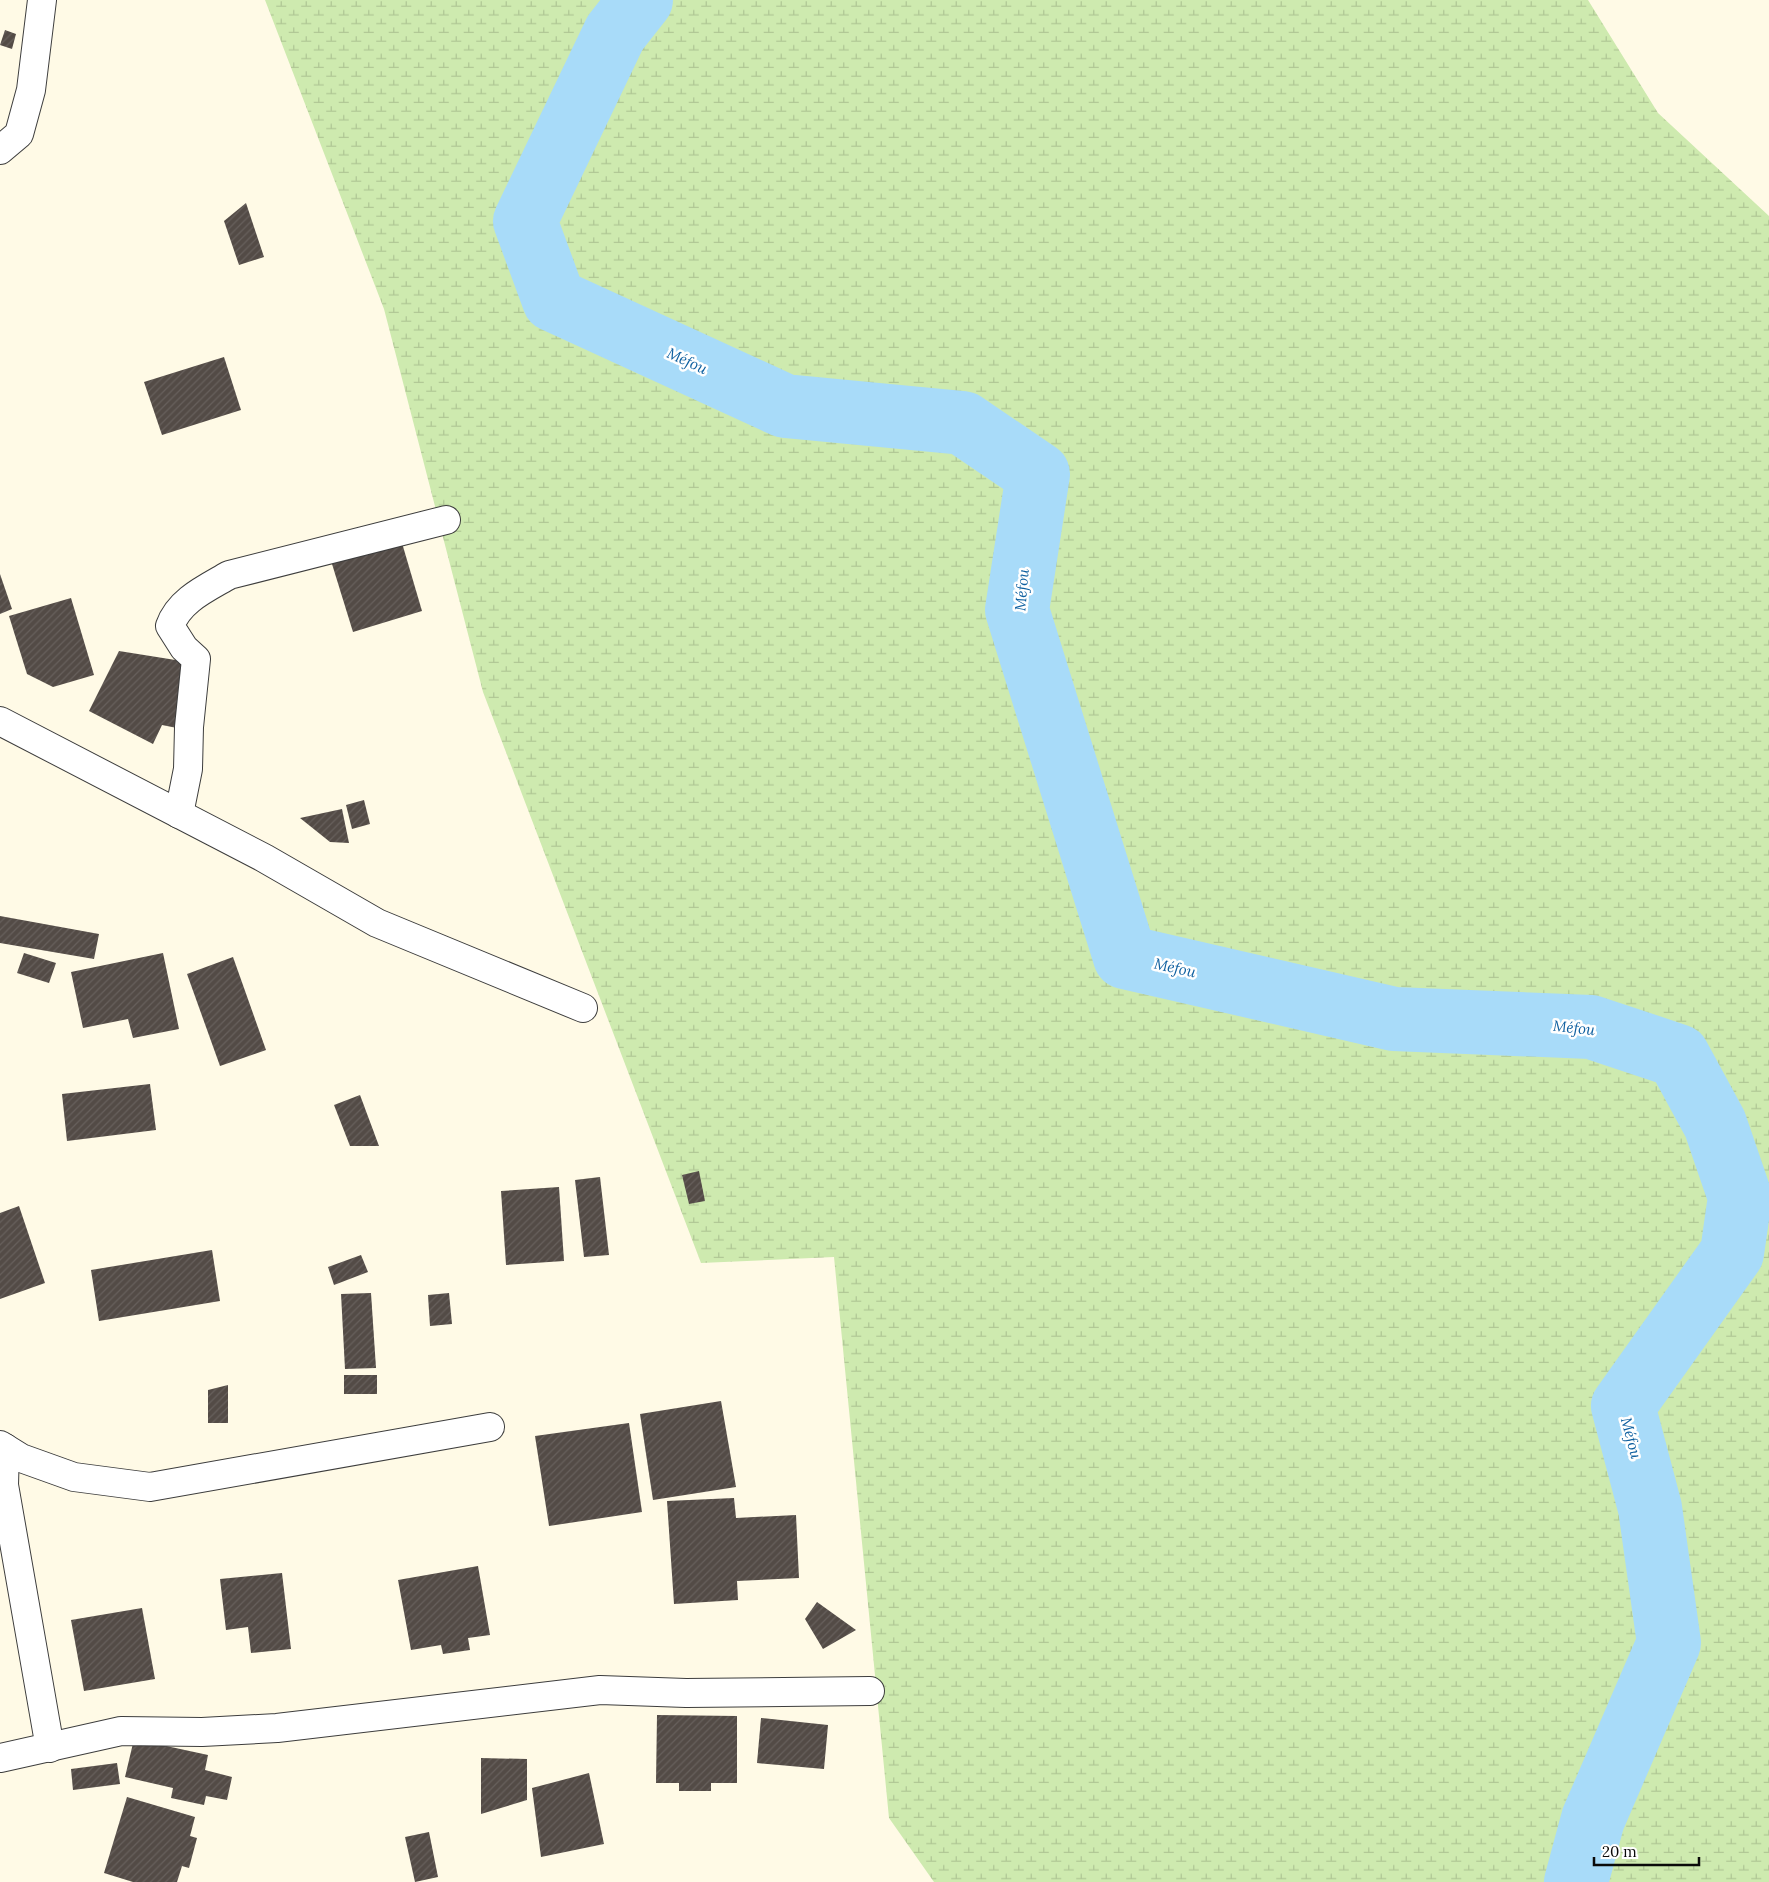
<svg xmlns="http://www.w3.org/2000/svg" width="1769" height="1882" viewBox="0 0 1769 1882" font-family="Lora,serif">
<defs>
<pattern id="wetland-marsh" width="20" height="14" patternUnits="userSpaceOnUse" patternTransform="scale(1.25)"><rect width="20" height="14" fill="#ceeaaf"/><path d="M1 5h8M5 5V1M11 12h8M15 12V8" fill="none" stroke="#b0c795"/></pattern>
<pattern id="building-hatch" width="6" height="6" patternUnits="userSpaceOnUse" patternTransform="scale(1.25)"><rect width="6" height="6" fill="#534b46"/><path d="M-1 1l2-2M0 6l6-6M5 7l2-2" fill="none" stroke="#67605c"/></pattern>
</defs>
<rect width="100%" height="100%" fill="#fffae6"/>
<polygon fill="url(#wetland-marsh)" points="265,0 1588,0 1658,113 1769,216 1769,1882 934,1882 889,1818 834,1257 701,1263 483,692 384,309"/>
<g fill="none" stroke-linecap="round" stroke-linejoin="round">
<polyline stroke="#a8dbf9" stroke-width="64" points="641,0 615,33 525,221 554,300 785,406 963,423 1038,474 1017,610 1125,957 1394,1019 1591,1027 1678,1056 1715,1124 1740,1197 1732,1253 1623,1406 1650,1508 1669,1643 1593,1819 1576,1882"/>
</g>
<g fill="url(#building-hatch)">
<polygon points="5,30 16,34 12,49 0,45"/>
<polygon points="246,203 264,257 239,265 224,221"/>
<polygon points="224,357 241,410 162,435 144,382"/>
<polygon points="402,543 422,611 353,632 332,564"/>
<polygon points="0,574 12,609 0,614"/>
<polygon points="71,598 94,675 53,687 27,674 9,616"/>
<polygon points="119,651 188,662 177,728 162,725 153,744 89,711"/>
<polygon points="364,800 370,824 352,829 346,805"/>
<polygon points="342,809 349,843 330,842 300,818"/>
<polygon points="0,916 99,934 94,959 0,943"/>
<polygon points="24,953 56,963 49,983 17,973"/>
<polygon points="163,953 179,1029 133,1038 128,1019 83,1028 71,972"/>
<polygon points="233,957 266,1050 220,1066 187,974"/>
<polygon points="150,1084 156,1130 67,1141 62,1094"/>
<polygon points="360,1095 379,1146 350,1146 334,1105"/>
<polygon points="699,1171 705,1201 689,1204 682,1175"/>
<polygon points="600,1177 609,1255 584,1257 575,1180"/>
<polygon points="559,1187 564,1261 506,1265 501,1191"/>
<polygon points="19,1206 45,1283 0,1299 0,1213"/>
<polygon points="212,1250 220,1301 99,1321 91,1270"/>
<polygon points="361,1255 368,1272 334,1285 328,1267"/>
<polygon points="371,1293 376,1368 345,1369 341,1294"/>
<polygon points="449,1293 452,1324 430,1326 428,1295"/>
<rect x="344" y="1375" width="33" height="19"/>
<polygon points="228,1385 228,1423 208,1423 208,1390"/>
<polygon points="721,1401 736,1487 653,1500 640,1414"/>
<polygon points="629,1423 642,1512 549,1526 535,1436"/>
<polygon points="734,1498 736,1518 796,1515 799,1578 737,1581 738,1600 674,1604 667,1501"/>
<polygon points="478,1566 490,1635 468,1638 470,1650 443,1654 441,1645 411,1650 398,1580"/>
<polygon points="282,1573 291,1649 251,1653 248,1627 226,1630 220,1579"/>
<polygon points="817,1602 856,1630 823,1649 805,1619"/>
<polygon points="142,1608 155,1679 84,1691 71,1620"/>
<polygon points="657,1715 737,1716 737,1783 711,1783 711,1791 679,1791 679,1783 656,1783"/>
<polygon points="761,1718 828,1725 824,1769 757,1763"/>
<polygon points="134,1739 208,1755 205,1770 232,1777 227,1800 206,1796 204,1805 171,1798 173,1788 125,1777"/>
<polygon points="481,1758 527,1759 527,1800 481,1814"/>
<polygon points="117,1763 120,1784 73,1790 71,1769"/>
<polygon points="589,1773 604,1844 541,1857 532,1788"/>
<polygon points="127,1797 195,1817 190,1836 197,1838 189,1868 182,1866 177,1882 133,1882 104,1873"/>
<polygon points="429,1832 438,1877 415,1882 405,1837"/>
</g>
<g fill="none" stroke-linecap="round" stroke-linejoin="round">
<g stroke="#3d3d3d" stroke-width="30">
<g id="minor">
<polyline points="0,150 19,134 31,90 42,0"/>
<polyline points="0,721 264,858 377,923 583,1008"/>
<path d="M179,814L188,769L189,727L196,659L184,648L170,626C179,600 207,588 229,575L446,520"/>
<polyline points="0,1445 21,1458 74,1477 150,1487 490,1427"/>
<polyline points="5,1448 4,1485 50,1748"/>
<polyline points="0,1758 121,1731 202,1732 277,1728 600,1690 686,1693 870,1691"/>
</g>
</g>
<use href="#minor" stroke="#fff" stroke-width="28"/>
</g>
<g text-anchor="middle" stroke-width="5" stroke-linejoin="round" paint-order="stroke">
<g font-size="15" font-style="italic" fill="#0f60a0" stroke="#fff">
<text transform="translate(687 361) rotate(25)" y="5">Méfou</text>
<text transform="translate(1022 590) rotate(-85)" y="5">Méfou</text>
<text transform="translate(1175 968) rotate(13)" y="5">Méfou</text>
<text transform="translate(1574 1028) rotate(6)" y="5">Méfou</text>
<text transform="translate(1631 1438) rotate(75)" y="5">Méfou</text>
</g>
</g>
<path d="M1594 1857v8h105v-8" fill="none" stroke="#0a0a0a" stroke-width="2.5"/>
<text x="1602" y="1857" font-size="15" fill="#0a0a0a" stroke="#ffffff" stroke-width="4" paint-order="stroke">20 m</text>
</svg>
